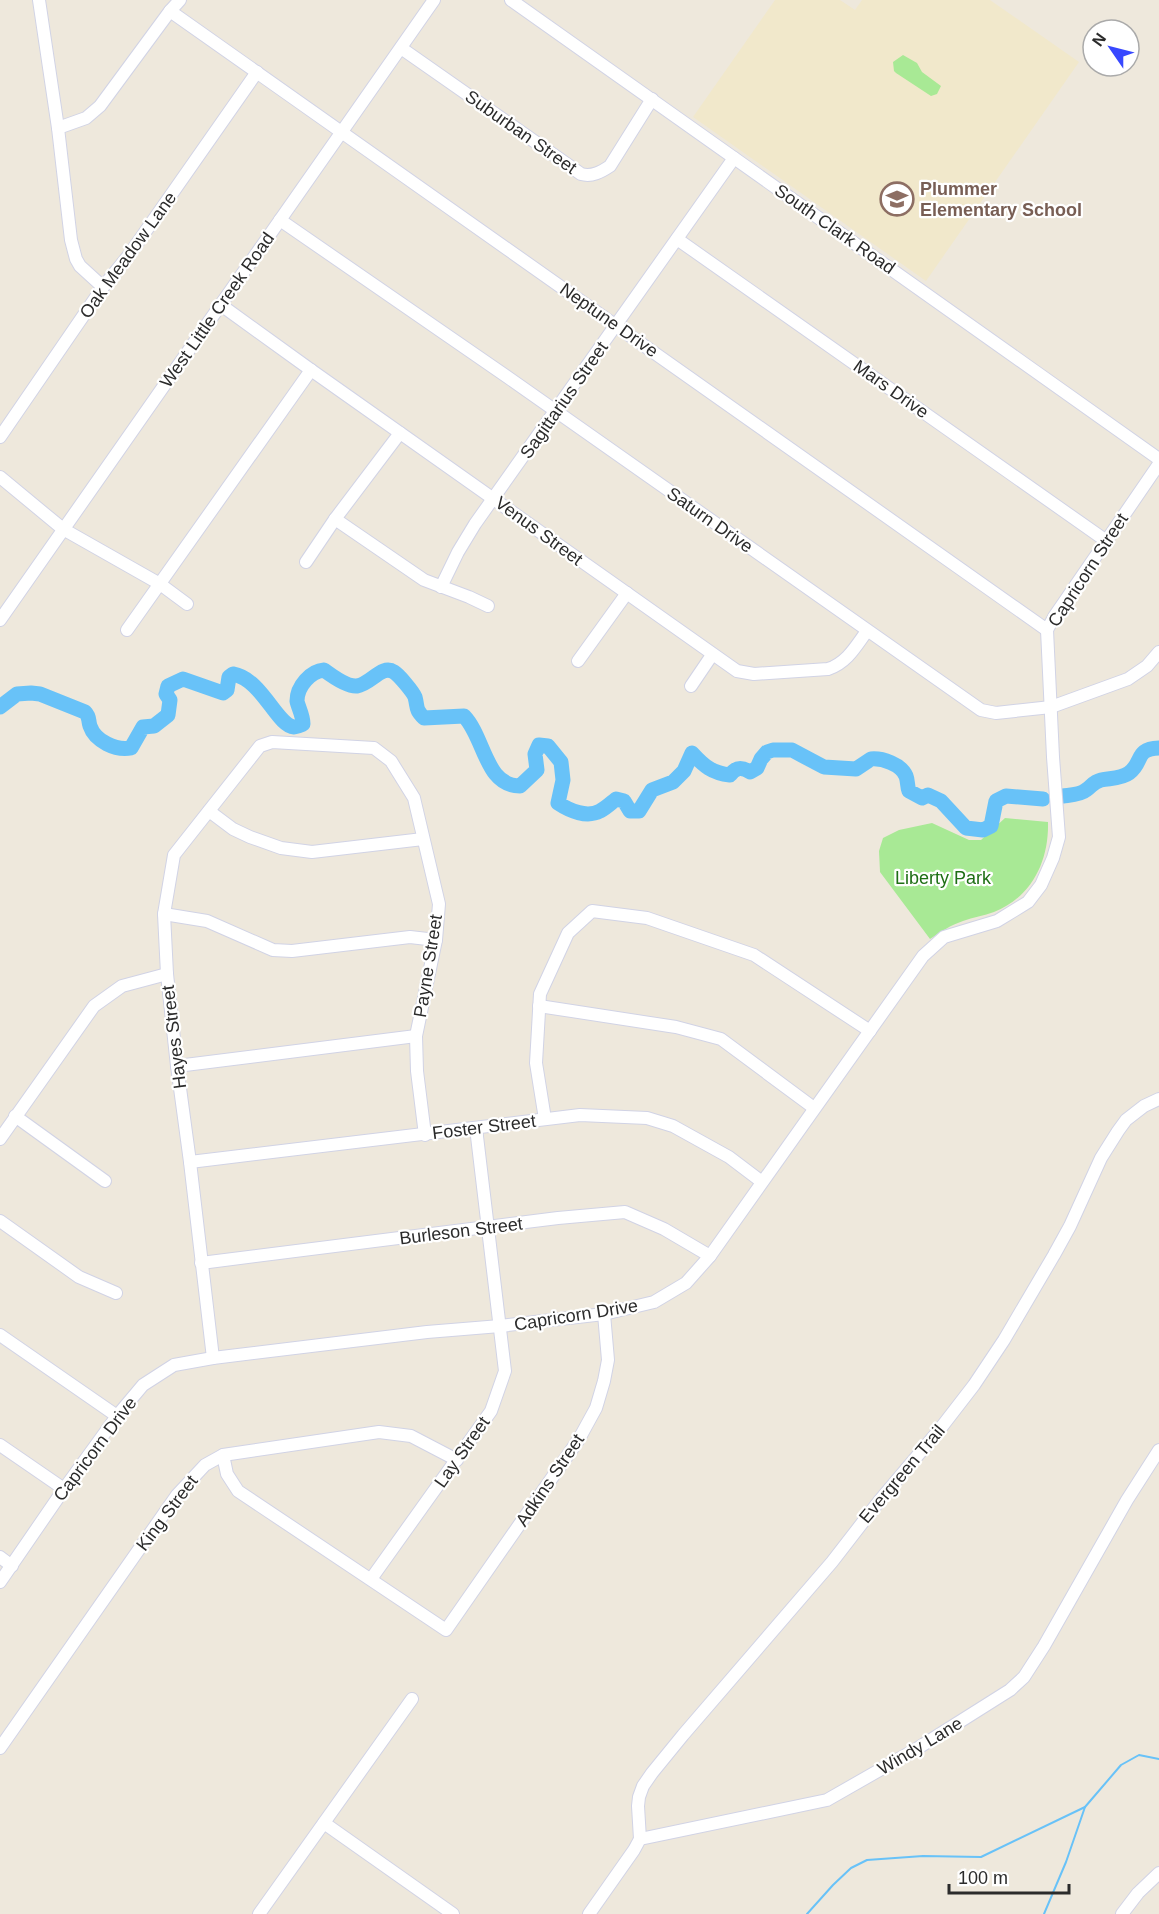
<svg xmlns="http://www.w3.org/2000/svg" width="1159" height="1914" viewBox="0 0 1159 1914" font-family="Arial,sans-serif">
<rect width="100%" height="100%" fill="#eee8dc"/>
<polygon fill="#f1e8cb" points="775,0 840,0 855,10 862,0 990,0 1079,62 926,281 693,117"/>
<g fill="#a8e995">
<polygon points="903,55 917,63 922,72 941,86 937,94 931,96 896,73 894,71 893,62"/>
<path d="M1005,818L1048,822C1049,861 1032,897 994,912C984,916 973,917 963,921C951,925 940,932 930,939L880,872L879,851L883,838L899,830L932,823L969,840H981Z"/>
</g>
<g fill="none" stroke-linecap="round" stroke-linejoin="round">
<g stroke="#68c2f8" stroke-width="2">
<polyline points="807,1914 833,1885 851,1868 867,1860 923,1856 981,1857 1085,1807"/>
<polyline points="1044,1914 1066,1862 1085,1807 1121,1765 1139,1755 1159,1759"/>
</g>
<g stroke="#68c2f8" stroke-width="15">
<path d="M0,707L17,694L31,693L40,694L85,712C90,717 88,720 90,726C95,741 116,751 131,748L143,727L154,726L168,715L170,700L166,694L168,686L183,679L223,693L227,690L229,677L233,674C262,679 277,726 294,727C295,727 302,725 303,724C303,715 298,707 297,701C297,686 311,671 324,670C332,676 348,687 357,686C371,684 382,664 394,672C399,675 413,692 415,697C418,708 415,709 424,718L464,716C485,738 485,786 520,786L537,770L535,754L539,745L548,746L561,762L563,780L558,803C570,811 587,818 600,811C606,808 611,803 616,799L624,801L630,811H639L652,790L673,782L684,771L692,753C704,766 712,773 730,775C736,767 742,767 750,772L757,768L761,759L767,752L773,750H792L824,767L856,769L871,759C882,758 901,764 906,776C908,781 907,786 909,791L922,798L928,795L941,801L966,828L983,830L991,826L996,801L1006,796L1043,799"/>
<path d="M1063,796C1070,795 1080,795 1086,790C1092,786 1093,782 1101,780C1110,778 1121,779 1129,773C1144,762 1134,749 1159,748"/>
</g>
<g stroke="#d1d3e5" stroke-width="14">
<g id="minor">
<polyline points="39,0 58,128 71,240 76,259 80,266 103,287"/>
<polyline points="511,0 1159,459"/>
<polyline points="170,11 1047,630"/>
<path d="M401,48L581,174C592,177 601,172 610,166L652,99"/>
<polyline points="58,128 86,118 100,106 170,11 180,0"/>
<polyline points="280,220 506,376 981,710 996,713 1051,707 1128,679 1147,666 1159,652"/>
<polyline points="677,239 1105,540"/>
<path d="M221,305L311,370L737,671L754,674L828,669C847,663 856,646 867,631"/>
<polyline points="0,437 103,287 129,255 257,72"/>
<polyline points="0,477 63,529 160,584 187,604"/>
<polyline points="335,519 424,580 469,597 488,606"/>
<polyline points="306,562 335,519 400,433"/>
<polyline points="441,587 458,552 475,524 734,158"/>
<polyline points="0,620 434,0"/>
<polyline points="127,630 311,370"/>
<polyline points="578,661 627,593"/>
<polyline points="691,686 712,655"/>
<polyline points="209,811 233,829 250,837 281,848 312,852 423,839"/>
<polyline points="164,914 207,921 273,950 292,951 410,937 436,940"/>
<polyline points="539,1006 676,1027 721,1039 814,1108"/>
<polyline points="177,1066 416,1036"/>
<polyline points="15,1116 105,1181"/>
<polyline points="545,1119 536,1063 540,994 568,933 592,911 647,918 754,955 870,1031"/>
<polyline points="0,1139 94,1006 122,986 167,974"/>
<polyline points="190,1162 580,1115 647,1118 673,1126 729,1157 762,1182"/>
<polyline points="0,1221 79,1277 116,1293"/>
<polyline points="201,1263 558,1218 625,1212 664,1229 710,1256"/>
<polyline points="0,1335 117,1416"/>
<polyline points="213,1358 190,1162 177,1066 167,974 164,914 174,855 260,746 272,742 374,748 391,761 414,798 439,904 436,940 416,1036 417,1071 425,1135"/>
<polyline points="0,1445 64,1489"/>
<polyline points="223,1455 227,1474 238,1491 446,1630 579,1439 596,1408 604,1381 608,1360 604,1314"/>
<polyline points="0,1557 12,1566"/>
<polyline points="371,1579 491,1411 505,1371 476,1128"/>
<polyline points="0,1582 64,1489 117,1416 143,1385 174,1365 213,1358 427,1332 500,1326 604,1314 654,1302 686,1283 710,1256 923,956 944,937 997,921 1028,902 1041,885 1053,858 1059,837 1053,757 1047,630 1054,617 1159,464"/>
<polyline points="0,1748 177,1495 205,1465 223,1455 379,1432 411,1436 457,1460"/>
<polyline points="324,1823 453,1914"/>
<polyline points="640,1839 638,1806 639,1797 643,1786 652,1773 683,1735 832,1562 880,1500 940,1429 974,1385 1004,1340 1054,1255 1070,1226 1101,1158 1118,1131 1126,1120 1144,1106 1159,1099"/>
<polyline points="259,1914 412,1699"/>
<polyline points="589,1914 634,1850 640,1839 827,1800 918,1748 1010,1690 1024,1677 1044,1646 1127,1500 1159,1450"/>
<polyline points="1122,1914 1138,1893 1159,1873"/>
</g>
</g>
<use href="#minor" stroke="#fff" stroke-width="12"/>
</g>
<defs>
<g id="school-ring" transform="scale(1.725)"><circle r="9.5" fill="#fff" stroke="#8d6e63" stroke-width="1.5"/><path d="M0-5L7-2L0 1L-7-2ZM-4 1L0 2.5L4 1V4Q0 6-4 4Z" fill="#8d6e63"/></g>
</defs>
<g fill-rule="evenodd">
<use href="#school-ring" x="897" y="199"/>
</g>
<g text-anchor="middle" stroke-width="4.5" stroke-linejoin="round" paint-order="stroke">
<g font-size="18" fill="#2b2b2b" stroke="#fff">
<text transform="translate(521 132) rotate(35)" y="6">Suburban Street</text>
<text transform="translate(835 229) rotate(35)" y="6">South Clark Road</text>
<text transform="translate(128 255) rotate(-54)" y="6">Oak Meadow Lane</text>
<text transform="translate(217 310) rotate(-55)" y="6">West Little Creek Road</text>
<text transform="translate(609 320) rotate(35)" y="6">Neptune Drive</text>
<text transform="translate(891 389) rotate(35)" y="6">Mars Drive</text>
<text transform="translate(564 400) rotate(-55)" y="6">Sagittarius Street</text>
<text transform="translate(710 520) rotate(35)" y="6">Saturn Drive</text>
<text transform="translate(539 531) rotate(36)" y="6">Venus Street</text>
<text transform="translate(1088 570) rotate(-57)" y="6">Capricorn Street</text>
<text transform="translate(428 966) rotate(-81)" y="6">Payne Street</text>
<text transform="translate(174 1037) rotate(-97)" y="6">Hayes Street</text>
<text transform="translate(484 1127) rotate(-7)" y="6">Foster Street</text>
<text transform="translate(461 1231) rotate(-7)" y="6">Burleson Street</text>
<text transform="translate(576 1315) rotate(-9)" y="6">Capricorn Drive</text>
<text transform="translate(95 1449) rotate(-53)" y="6">Capricorn Drive</text>
<text transform="translate(462 1452) rotate(-55)" y="6">Lay Street</text>
<text transform="translate(902 1474) rotate(-50)" y="6">Evergreen Trail</text>
<text transform="translate(550 1480) rotate(-56)" y="6">Adkins Street</text>
<text transform="translate(167 1513) rotate(-53)" y="6">King Street</text>
<text transform="translate(920 1746) rotate(-31)" y="6">Windy Lane</text>
</g>
<g font-size="18" font-weight="bold" fill="#785e54" stroke="#fff" text-anchor="start">
<text x="920" y="195">Plummer<tspan x="920" dy="21">Elementary School</tspan></text>
</g>
<g font-size="18" fill="#1e6f15" stroke="#fff">
<text x="943" y="884">Liberty Park</text>
</g>
</g>
<g transform="translate(1111 48) rotate(305)"><circle r="28" fill="#ffffff" stroke="#aaaaaa" stroke-width="1.5"/>
<path d="M0-4.5L10 22L0 15L-10 22Z" fill="#3848ff"/>
<text y="-9" font-size="16" font-weight="bold" text-anchor="middle" fill="#2b2b2b">N</text>
</g>
<path d="M949 1884v9h120v-9" fill="none" stroke="#2b2b2b" stroke-width="3"/>
<text x="958" y="1884" font-size="18" fill="#2b2b2b" stroke="#ffffff" stroke-width="4.5" paint-order="stroke">100 m</text>
</svg>
